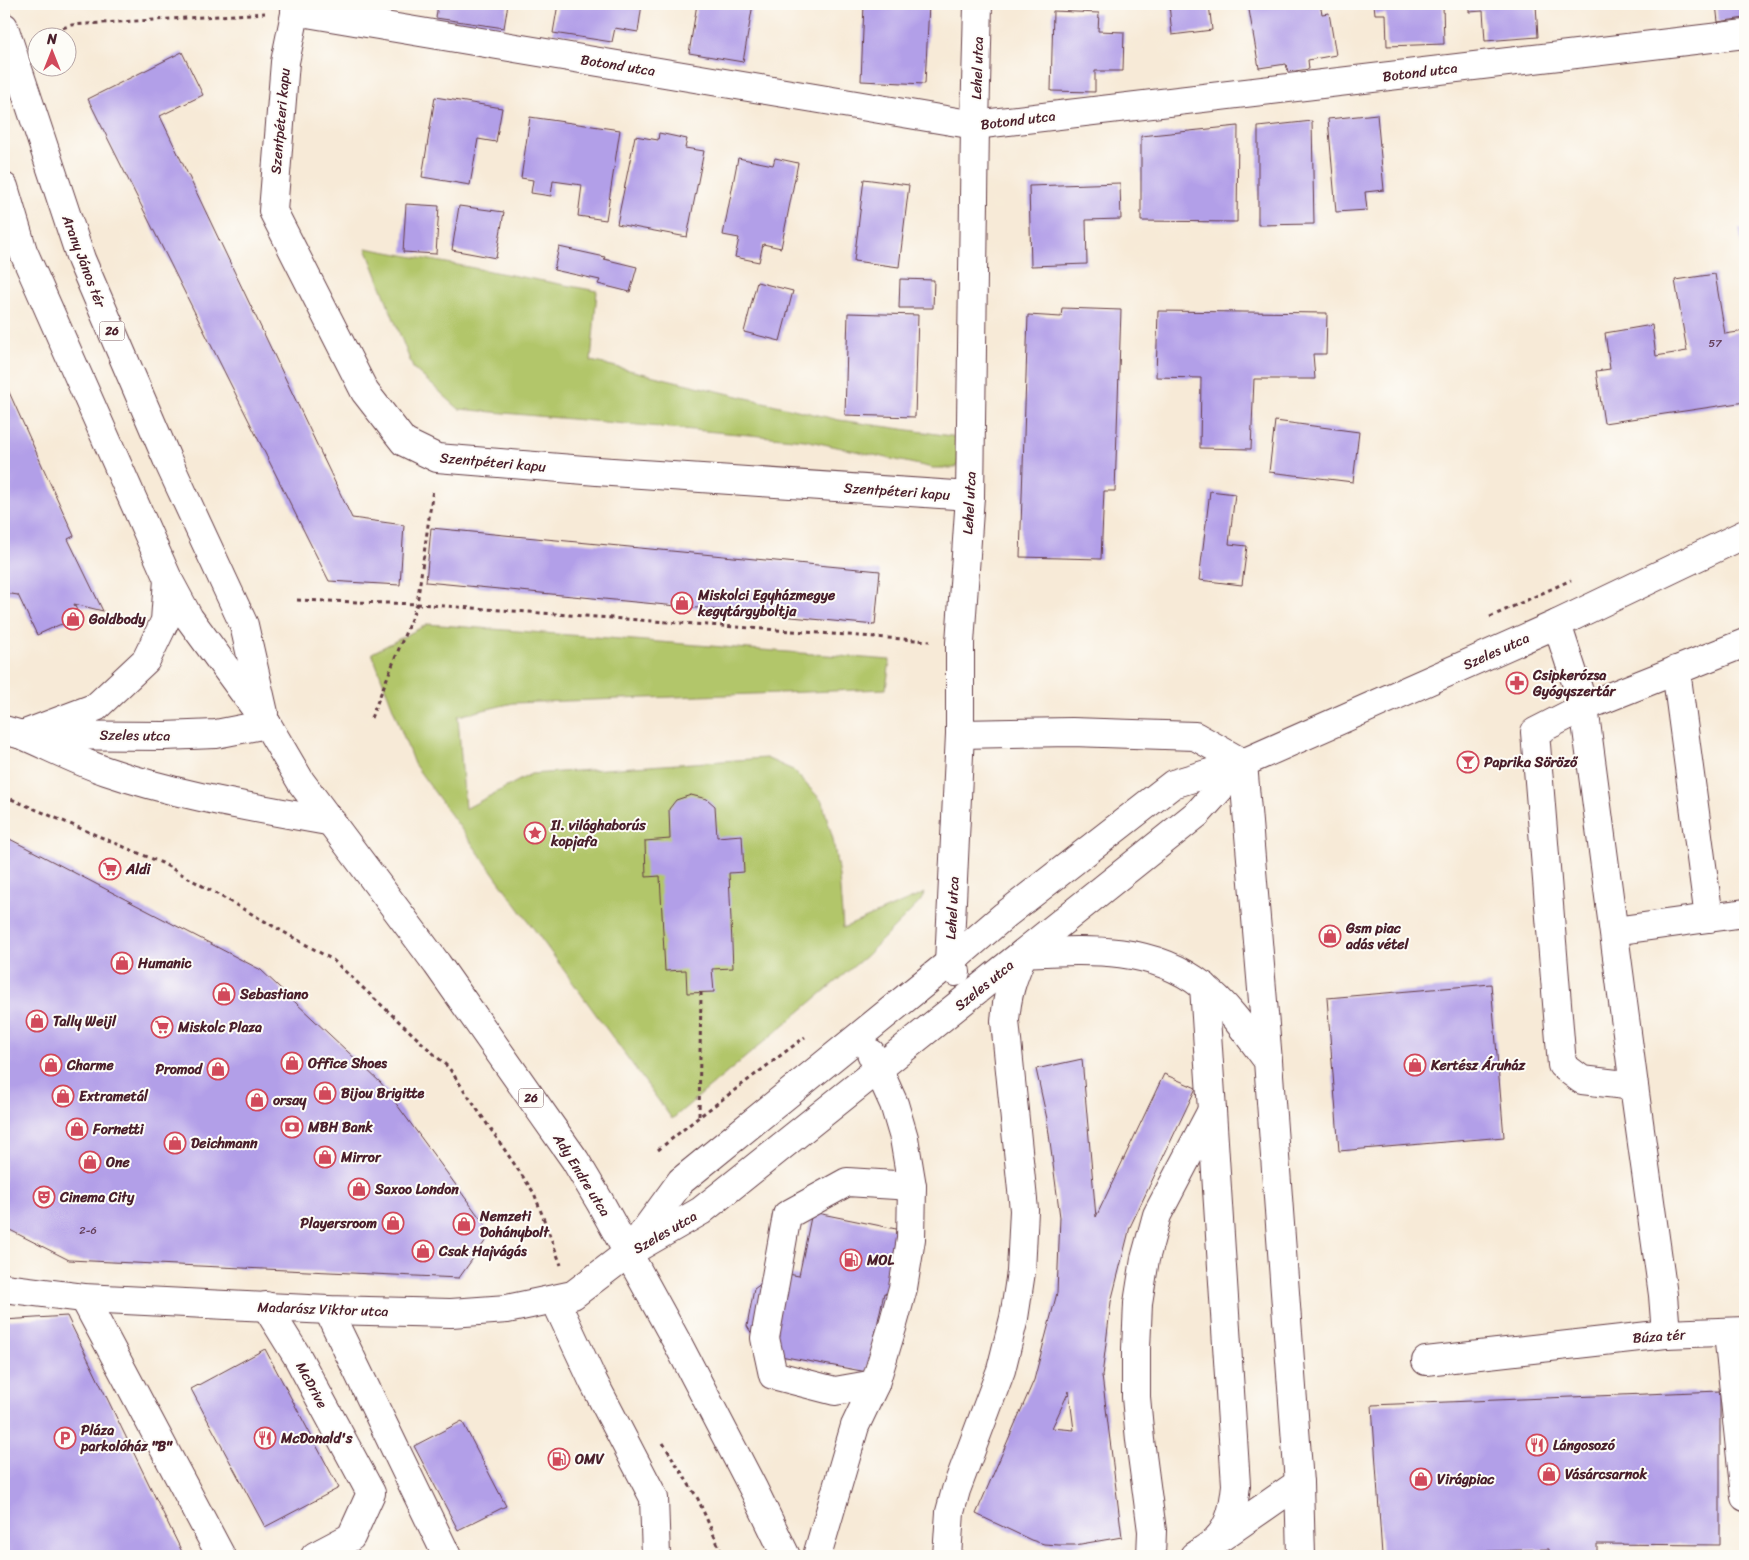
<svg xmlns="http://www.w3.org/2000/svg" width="1749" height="1560" viewBox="0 0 1749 1560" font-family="Sriracha,sans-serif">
<rect width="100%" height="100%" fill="#fdfcf7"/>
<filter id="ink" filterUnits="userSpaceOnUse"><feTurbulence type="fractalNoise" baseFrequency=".02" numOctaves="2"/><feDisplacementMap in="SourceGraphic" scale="10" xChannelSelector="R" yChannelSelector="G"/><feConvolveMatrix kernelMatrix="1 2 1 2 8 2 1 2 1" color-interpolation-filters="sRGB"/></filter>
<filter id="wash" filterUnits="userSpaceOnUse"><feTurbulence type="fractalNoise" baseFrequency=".0096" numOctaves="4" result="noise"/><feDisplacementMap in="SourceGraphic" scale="20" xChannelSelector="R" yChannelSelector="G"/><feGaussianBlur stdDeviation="1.12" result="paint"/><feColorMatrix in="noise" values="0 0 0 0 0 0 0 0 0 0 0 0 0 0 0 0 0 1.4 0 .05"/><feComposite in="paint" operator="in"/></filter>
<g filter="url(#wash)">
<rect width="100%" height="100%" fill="#f7ead7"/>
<g fill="#b2c66a" stroke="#7e724a">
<polygon points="366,248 597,291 591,361 839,420 972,439 968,459 954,468 933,468 805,440 459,409 413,368"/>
<polygon points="428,624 890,660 886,689 513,703 458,716 465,809 531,774 766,758 793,770 822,801 833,839 839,876 843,928 925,893 920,902 866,956 672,1119 414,764 372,653"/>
</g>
<g id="blocks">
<g fill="#b29fe8" fill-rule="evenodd">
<polygon points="438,4 508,4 504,28 436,18"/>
<polygon points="558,4 642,4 638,32 615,28 612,42 553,33"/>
<polygon points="697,4 753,4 743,62 689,53"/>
<polygon points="864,4 929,4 925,84 861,81"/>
<polygon points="1169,4 1209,4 1212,30 1172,35"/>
<polygon points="1248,4 1320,4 1322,14 1329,13 1336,55 1308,60 1309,69 1288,72 1286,64 1259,68"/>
<polygon points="1374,4 1443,4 1444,44 1387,46 1386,14 1375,14"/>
<polygon points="1469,4 1536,4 1538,37 1485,41 1483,11 1469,12"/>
<polygon points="1716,4 1745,4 1745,18 1718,22"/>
<polygon points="1053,11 1099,13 1098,31 1124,32 1123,71 1095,71 1095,92 1051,91"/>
<polygon points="182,52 203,95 160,116 352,518 404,525 400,585 329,581 88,99"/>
<polygon points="435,97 502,108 496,142 478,139 470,185 422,177"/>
<polygon points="1745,113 1745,130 1744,130 1742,114"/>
<polygon points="1377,114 1384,190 1365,192 1367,210 1336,212 1328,119"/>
<polygon points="530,117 620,130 606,220 578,216 582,185 553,181 551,196 531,193 533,180 521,178"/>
<polygon points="1312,121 1314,224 1258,225 1258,127"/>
<polygon points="1238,126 1237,222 1141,221 1141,136"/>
<polygon points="659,133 687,139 685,148 704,151 687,237 617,224 635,136 658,140"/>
<polygon points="738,158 773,165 775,158 798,163 781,248 763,244 759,262 735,257 739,238 723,235"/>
<polygon points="864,179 909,185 899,267 854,261"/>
<polygon points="1120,183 1121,219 1086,220 1087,264 1031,266 1029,186"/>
<polygon points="406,204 439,206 436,254 403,252"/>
<polygon points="459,206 504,212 496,258 452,250"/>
<polygon points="1745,228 1745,262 1744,262 1739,229"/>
<polygon points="559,247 605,257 604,259 637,267 630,292 598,284 600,280 554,270"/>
<polygon points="1715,274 1725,334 1745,331 1745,402 1604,423 1596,371 1610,369 1605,333 1652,325 1656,356 1687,351 1675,280"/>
<polygon points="900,279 934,280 933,308 899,308"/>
<polygon points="757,282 793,291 780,341 744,332"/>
<polygon points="1062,308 1121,310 1115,491 1104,491 1101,559 1020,557 1028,315 1061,317"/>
<polygon points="1158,311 1327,313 1326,354 1313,354 1315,379 1254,379 1251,449 1200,448 1201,378 1156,377"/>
<polygon points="848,313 918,315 915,417 845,415"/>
<polygon points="4,381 74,536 68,539 103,611 74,604 81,619 59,625 37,635 18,595 4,593"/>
<polygon points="1275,421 1359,432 1353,482 1269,472"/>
<polygon points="1210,491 1235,494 1229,544 1247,546 1242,585 1199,580"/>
<polygon points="431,528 880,571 875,625 426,582"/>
<polygon points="691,795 707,799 715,806 717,837 742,835 744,872 729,873 733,968 712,969 714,992 687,993 686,970 665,971 660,876 646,877 645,841 670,839 669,809 676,800"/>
<polygon points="4,836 261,970 381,1083 491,1233 459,1278 69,1260 4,1227"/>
<polygon points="1491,984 1504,1137 1339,1151 1327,998"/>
<path d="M1082,1059L1096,1217L1164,1074L1196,1088L1130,1227L1111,1302L1102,1376L1122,1537L1075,1545H1059L1044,1544L1031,1540L976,1514L1034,1380L1057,1293L1060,1217L1047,1119L1036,1069ZM1069,1391L1074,1430L1052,1428Z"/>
<polygon points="812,1212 906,1231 893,1295 884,1293 867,1372 764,1353 747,1326 754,1289 777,1272 799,1276"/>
<polygon points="67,1316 184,1556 4,1556 4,1320"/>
<polygon points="265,1349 339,1488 265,1527 191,1389"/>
<polygon points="1720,1391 1720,1545 1597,1544 1597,1556 1549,1556 1549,1549 1382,1555 1372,1405"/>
<polygon points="462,1421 506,1506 458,1530 414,1446"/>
</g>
</g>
</g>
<g filter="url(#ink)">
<use href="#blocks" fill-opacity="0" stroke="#643d45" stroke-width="1"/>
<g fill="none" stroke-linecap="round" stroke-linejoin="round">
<g stroke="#643d45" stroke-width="30">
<g id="minor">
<polyline points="297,4 285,62 273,211 365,392 404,442 437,458 597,471 970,496"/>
<polyline points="295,11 975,125 1745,34"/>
<polyline points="1557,624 1584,707 1634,1086 1663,1295 1666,1334"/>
<polyline points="1676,670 1709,918"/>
<polyline points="4,730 22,735 164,736 216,734 267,724"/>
<polyline points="960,734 1072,732 1195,736 1243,763"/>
<polyline points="1243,763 1268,1061"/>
<polyline points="1614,931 1745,913"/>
<path d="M1024,953C1086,950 1151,945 1203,986C1228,1005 1249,1036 1268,1061L1299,1483L1301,1556"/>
<polyline points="956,972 949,963 960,734 960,643 970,496 975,125 978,4"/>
<polyline points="1634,1086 1582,1080 1562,1065 1535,732 1584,707 1745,643"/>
<polyline points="635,1244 681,1181 949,963 1005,915 1173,784 1243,763 1557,624 1745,534"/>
<polyline points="4,1288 84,1298 328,1310 451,1313 507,1309 573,1295 628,1253 701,1211 1198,813 1243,763"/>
<polyline points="84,1298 221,1556"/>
<polyline points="555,1300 593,1381 654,1498 656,1556"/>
<polyline points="266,1306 297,1356 371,1493 351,1537 315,1556"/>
<polyline points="328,1310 447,1556"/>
<polyline points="1728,1333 1745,1497"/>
<polyline points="1426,1361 1666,1334 1745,1331"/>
<polyline points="875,1384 835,1391 773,1375 765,1338 787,1215 847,1182 912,1186"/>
<polyline points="1220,1538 1299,1483"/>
<polyline points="817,1556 855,1426 875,1384 892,1328 903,1288 911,1239 912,1186 904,1138 894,1104 871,1053"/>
<path d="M947,1556L950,1512L956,1490L1001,1370L1014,1318L1021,1272L1024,1210L1005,1021C1007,995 1012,979 1023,954"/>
<polyline points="1151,1556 1152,1531 1140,1440 1136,1397 1136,1349 1138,1303 1145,1259 1157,1215 1212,1110"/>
<path d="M1194,1556C1201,1551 1210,1546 1216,1540C1231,1526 1234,1504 1236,1485L1204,986"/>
</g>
</g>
<g stroke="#643d45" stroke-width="30">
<g id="major">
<polyline points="4,27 81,259 167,459 244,625 264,713"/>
<polyline points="4,187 23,251 168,579 189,618 267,724 301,782 437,964 575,1160 600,1202 678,1344 754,1490 786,1556"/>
<path d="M22,735C50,747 77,761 106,771C179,796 256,808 332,822"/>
<polyline points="22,735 96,707 146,660 165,621 168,579"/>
</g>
</g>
<g stroke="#643d45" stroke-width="3" stroke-dasharray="4 4" stroke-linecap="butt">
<polyline points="40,35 72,25 265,13"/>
<polyline points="297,600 417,604 930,641"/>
<polyline points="1490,617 1571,580"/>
<polyline points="371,718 417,604 433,489"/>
<polyline points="4,796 162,863 333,960 449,1068 534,1193 561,1265"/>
<polyline points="699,1116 701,993"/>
<polyline points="658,1150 699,1117 805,1037"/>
<polyline points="663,1443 698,1499 723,1556"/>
</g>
<use href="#minor" stroke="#fff" stroke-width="28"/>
<use href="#major" stroke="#fff" stroke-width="28"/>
</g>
</g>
<defs>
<g id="shop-ring" transform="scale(1.125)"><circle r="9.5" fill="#fdfcf7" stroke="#d1495b" stroke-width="1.5"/><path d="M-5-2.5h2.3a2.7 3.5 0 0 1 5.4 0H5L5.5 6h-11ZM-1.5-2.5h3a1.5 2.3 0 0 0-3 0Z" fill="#d1495b"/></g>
<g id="pharmacy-ring" transform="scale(1.125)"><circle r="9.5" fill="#fdfcf7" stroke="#d1495b" stroke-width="1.5"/><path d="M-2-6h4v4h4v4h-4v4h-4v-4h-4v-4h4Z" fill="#d1495b"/></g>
<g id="bar-ring" transform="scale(1.125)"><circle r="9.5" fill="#fdfcf7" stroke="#d1495b" stroke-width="1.5"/><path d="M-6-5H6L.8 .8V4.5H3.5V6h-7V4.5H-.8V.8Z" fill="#d1495b"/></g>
<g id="sight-ring" transform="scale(1.125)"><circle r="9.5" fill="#fdfcf7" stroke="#d1495b" stroke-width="1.5"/><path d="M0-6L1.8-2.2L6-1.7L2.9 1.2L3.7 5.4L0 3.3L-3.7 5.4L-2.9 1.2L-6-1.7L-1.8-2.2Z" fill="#d1495b"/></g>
<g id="supermarket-ring" transform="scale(1.125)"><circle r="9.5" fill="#fdfcf7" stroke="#d1495b" stroke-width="1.5"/><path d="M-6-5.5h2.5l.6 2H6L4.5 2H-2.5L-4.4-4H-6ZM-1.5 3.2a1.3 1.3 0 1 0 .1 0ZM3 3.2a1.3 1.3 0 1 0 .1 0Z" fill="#d1495b"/></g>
<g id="bank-ring" transform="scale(1.125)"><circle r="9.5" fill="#fdfcf7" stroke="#d1495b" stroke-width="1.5"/><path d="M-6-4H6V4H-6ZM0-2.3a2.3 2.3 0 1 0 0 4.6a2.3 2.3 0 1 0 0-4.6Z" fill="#d1495b"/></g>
<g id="theatre-ring" transform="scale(1.125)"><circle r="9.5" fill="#fdfcf7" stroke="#d1495b" stroke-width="1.5"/><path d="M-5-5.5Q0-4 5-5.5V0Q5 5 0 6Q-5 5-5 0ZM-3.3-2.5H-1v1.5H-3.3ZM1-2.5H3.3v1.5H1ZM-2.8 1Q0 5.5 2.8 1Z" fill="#d1495b"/></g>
<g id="fuel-ring" transform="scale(1.125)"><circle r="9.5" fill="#fdfcf7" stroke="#d1495b" stroke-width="1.5"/><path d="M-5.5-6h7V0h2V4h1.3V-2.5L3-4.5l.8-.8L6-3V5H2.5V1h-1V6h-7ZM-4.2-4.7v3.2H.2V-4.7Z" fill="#d1495b"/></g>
<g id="parking-ring" transform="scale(1.125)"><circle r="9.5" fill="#fdfcf7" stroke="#d1495b" stroke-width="1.5"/><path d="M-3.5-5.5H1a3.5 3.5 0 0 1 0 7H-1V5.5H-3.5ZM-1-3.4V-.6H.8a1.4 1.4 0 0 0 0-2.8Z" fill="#d1495b"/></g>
<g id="restaurant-ring" transform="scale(1.125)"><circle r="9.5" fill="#fdfcf7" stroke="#d1495b" stroke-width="1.5"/><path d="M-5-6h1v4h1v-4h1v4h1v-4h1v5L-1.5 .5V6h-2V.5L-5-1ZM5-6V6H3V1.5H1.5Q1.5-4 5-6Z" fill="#d1495b"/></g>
</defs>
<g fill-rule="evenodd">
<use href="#shop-ring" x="682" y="603"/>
<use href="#shop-ring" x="73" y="619"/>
<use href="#pharmacy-ring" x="1517" y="683"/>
<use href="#bar-ring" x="1468" y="762"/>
<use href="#sight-ring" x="535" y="833"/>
<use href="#supermarket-ring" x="110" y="869"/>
<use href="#shop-ring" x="1330" y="936"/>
<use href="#shop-ring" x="122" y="963"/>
<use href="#shop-ring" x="224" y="994"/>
<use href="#shop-ring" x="37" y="1021"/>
<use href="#supermarket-ring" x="162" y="1027"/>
<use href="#shop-ring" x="292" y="1063"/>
<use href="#shop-ring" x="51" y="1065"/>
<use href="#shop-ring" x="1415" y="1065"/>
<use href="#shop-ring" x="218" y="1069"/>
<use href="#shop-ring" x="325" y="1093"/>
<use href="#shop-ring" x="63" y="1096"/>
<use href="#shop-ring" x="257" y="1100"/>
<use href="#bank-ring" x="292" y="1127"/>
<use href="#shop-ring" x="77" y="1129"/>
<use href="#shop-ring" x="175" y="1143"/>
<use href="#shop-ring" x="325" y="1157"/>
<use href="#shop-ring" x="90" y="1162"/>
<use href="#shop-ring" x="359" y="1189"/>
<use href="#theatre-ring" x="44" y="1197"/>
<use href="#shop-ring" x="393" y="1223"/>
<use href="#shop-ring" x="464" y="1224"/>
<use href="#shop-ring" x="423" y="1251"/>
<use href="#fuel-ring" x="851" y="1260"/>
<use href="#parking-ring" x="65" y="1438"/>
<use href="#restaurant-ring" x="265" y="1438"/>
<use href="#restaurant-ring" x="1537" y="1445"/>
<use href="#fuel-ring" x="559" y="1459"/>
<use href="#shop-ring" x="1549" y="1474"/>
<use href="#shop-ring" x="1421" y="1479"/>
</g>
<g text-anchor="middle" stroke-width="4" stroke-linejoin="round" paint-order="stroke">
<g font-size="11" fill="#643f5a">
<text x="1715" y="347">57</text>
<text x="88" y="1234">2-6</text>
</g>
<g fill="#fdfcf7" stroke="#806168" stroke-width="1">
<rect x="99.5" y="321.5" width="25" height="19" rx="4"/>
<rect x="518.5" y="1088.5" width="25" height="19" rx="4"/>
</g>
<g font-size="12" font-weight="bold" fill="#4a1f2b">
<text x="112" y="335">26</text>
<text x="531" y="1102">26</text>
</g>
<g font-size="14" fill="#4a1f2b" stroke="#fdfcf7">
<text transform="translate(618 65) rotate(9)" y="5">Botond utca</text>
<text transform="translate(977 68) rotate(-88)" y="5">Lehel utca</text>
<text transform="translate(1420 72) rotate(-7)" y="5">Botond utca</text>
<text transform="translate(1018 120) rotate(-7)" y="5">Botond utca</text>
<text transform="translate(280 121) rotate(-85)" y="5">Szentpéteri kapu</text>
<text transform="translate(84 261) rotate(69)" y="5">Arany János tér</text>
<text transform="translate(493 462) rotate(5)" y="5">Szentpéteri kapu</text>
<text transform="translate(897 491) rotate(4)" y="5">Szentpéteri kapu</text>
<text transform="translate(969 503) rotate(-87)" y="5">Lehel utca</text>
<text transform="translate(1496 651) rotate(-24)" y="5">Szeles utca</text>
<text transform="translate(135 735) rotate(1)" y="5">Szeles utca</text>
<text transform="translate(952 908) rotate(-87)" y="5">Lehel utca</text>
<text transform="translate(984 985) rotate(-39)" y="5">Szeles utca</text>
<text transform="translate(582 1175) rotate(58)" y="5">Ady Endre utca</text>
<text transform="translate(665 1232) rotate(-30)" y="5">Szeles utca</text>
<text transform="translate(323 1309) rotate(2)" y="5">Madarász Viktor utca</text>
<text transform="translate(1659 1336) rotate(-4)" y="5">Búza tér</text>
<text transform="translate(312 1385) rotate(62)" y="5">McDrive</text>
</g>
<g font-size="14" font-weight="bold" fill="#4a1f2b" stroke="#fdfcf7" text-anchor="start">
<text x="698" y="600">Miskolci Egyházmegye<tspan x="698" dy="16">kegytárgyboltja</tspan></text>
<text x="89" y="624">Goldbody</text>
<text x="1533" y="680">Csipkerózsa<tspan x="1533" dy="16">Gyógyszertár</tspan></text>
<text x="1484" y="767">Paprika Söröző</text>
<text x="551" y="830">II. világhaborús<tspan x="551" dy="16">kopjafa</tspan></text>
<text x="126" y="874">Aldi</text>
<text x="1346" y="933">Gsm piac<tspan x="1346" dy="16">adás vétel</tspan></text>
<text x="138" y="968">Humanic</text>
<text x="240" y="999">Sebastiano</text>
<text x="53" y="1026">Tally Weijl</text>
<text x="178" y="1032">Miskolc Plaza</text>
<text x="308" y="1068">Office Shoes</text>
<text x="67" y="1070">Charme</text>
<text x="1431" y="1070">Kertész Áruház</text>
<text x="202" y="1074" text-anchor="end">Promod</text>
<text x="341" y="1098">Bijou Brigitte</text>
<text x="79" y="1101">Extrametál</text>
<text x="273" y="1105">orsay</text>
<text x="308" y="1132">MBH Bank</text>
<text x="93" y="1134">Fornetti</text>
<text x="191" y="1148">Deichmann</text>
<text x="341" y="1162">Mirror</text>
<text x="106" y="1167">One</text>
<text x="375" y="1194">Saxoo London</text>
<text x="60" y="1202">Cinema City</text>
<text x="480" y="1221">Nemzeti<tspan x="480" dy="16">Dohánybolt</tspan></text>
<text x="377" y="1228" text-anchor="end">Playersroom</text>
<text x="439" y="1256">Csak Hajvágás</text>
<text x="867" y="1265">MOL</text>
<text x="81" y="1435">Pláza<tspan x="81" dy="16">parkolóház "B"</tspan></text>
<text x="281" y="1443">McDonald's</text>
<text x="1553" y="1450">Lángosozó</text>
<text x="575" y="1464">OMV</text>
<text x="1565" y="1479">Vásárcsarnok</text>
<text x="1437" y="1484">Virágpiac</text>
</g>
</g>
<rect width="1749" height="1560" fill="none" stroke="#fdfcf7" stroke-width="20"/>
<g transform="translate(52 52)"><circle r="24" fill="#fdfcf7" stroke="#b5a4a5"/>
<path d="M0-4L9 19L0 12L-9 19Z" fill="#d1495b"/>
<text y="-8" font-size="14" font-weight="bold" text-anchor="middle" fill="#4a1f2b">N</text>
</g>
</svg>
